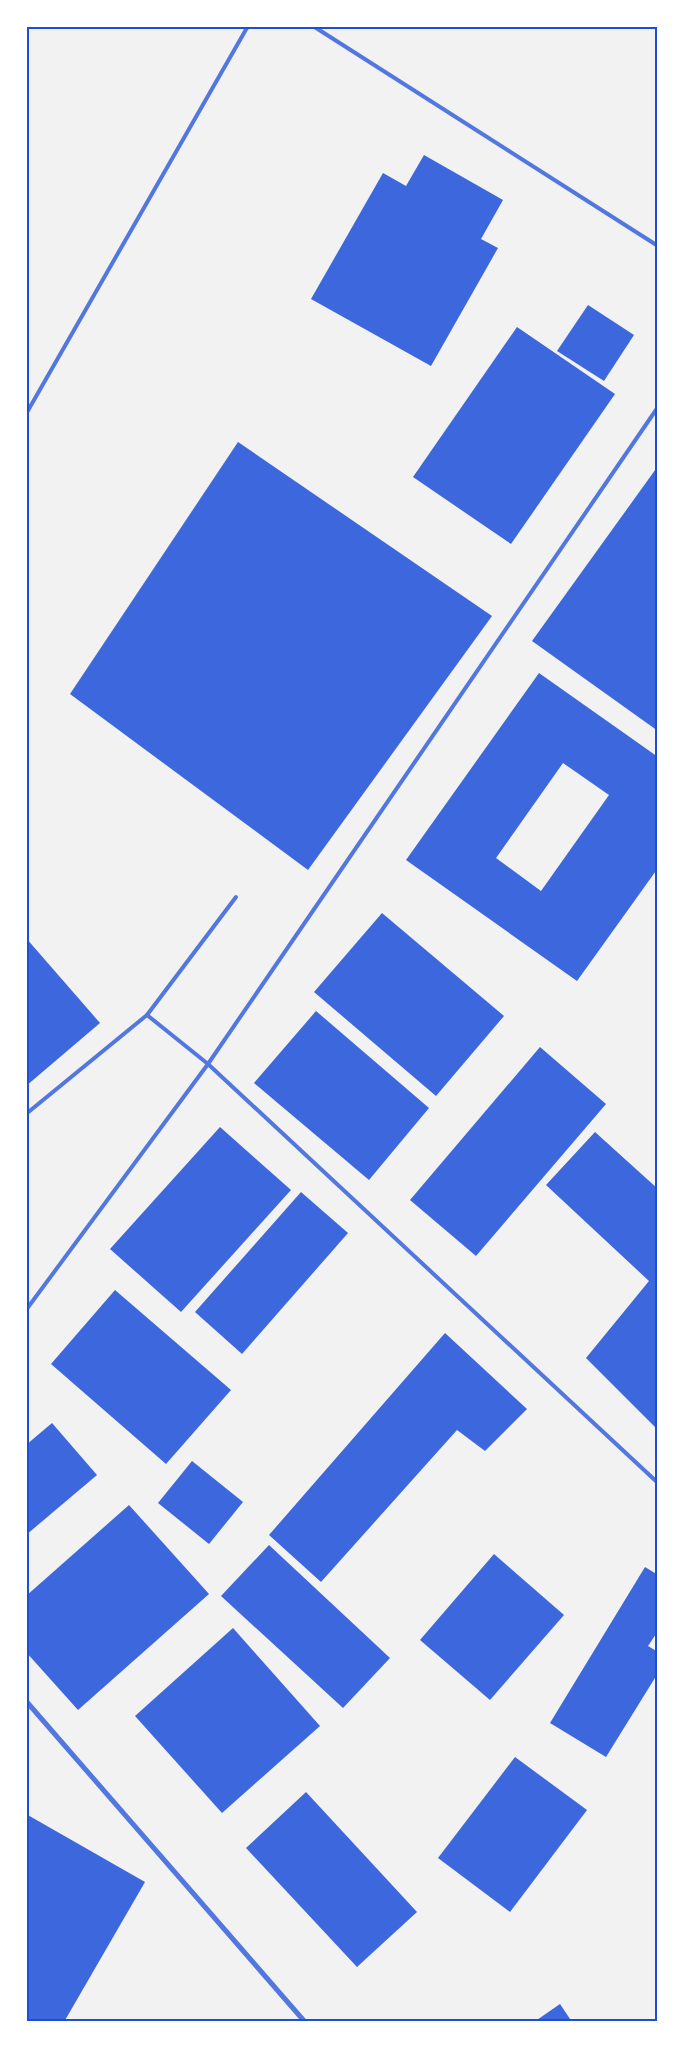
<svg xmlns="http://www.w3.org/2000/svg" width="684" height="2048" viewBox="0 0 684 2048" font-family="'DM Sans',sans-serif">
<rect width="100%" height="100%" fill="#f2f2f2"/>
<g fill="#3d67dc" fill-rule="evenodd">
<polygon points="424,155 503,200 481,239 498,248 431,366 311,299 383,173 406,186"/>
<polygon points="588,305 634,335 604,381 557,351"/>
<polygon points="517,327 615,394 511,544 413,477"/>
<polygon points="238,442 492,616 308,870 70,694"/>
<polygon points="658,466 658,731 532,641"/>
<path d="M539,673L658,757V868L577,981L406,860ZM563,763L609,795L541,891L496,858Z"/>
<polygon points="382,913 504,1016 436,1096 314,992"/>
<polygon points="26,938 100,1023 26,1086"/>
<polygon points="316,1011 429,1108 369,1180 254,1083"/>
<polygon points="540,1047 606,1104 476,1256 410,1200"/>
<polygon points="220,1127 291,1190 181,1312 110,1249"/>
<polygon points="595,1132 658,1189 658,1430 586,1358 649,1281 546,1185"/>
<polygon points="301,1192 348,1233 242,1354 195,1312"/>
<polygon points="115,1290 231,1390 166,1464 51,1364"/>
<polygon points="445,1333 527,1409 485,1451 457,1430 321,1582 269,1535"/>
<polygon points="52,1423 97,1475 26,1535 26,1445"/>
<polygon points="192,1461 243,1502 209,1544 158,1503"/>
<polygon points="129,1505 209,1594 78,1710 26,1652 26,1596"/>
<polygon points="269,1545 390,1658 343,1708 221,1596"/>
<polygon points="494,1554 564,1615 490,1700 420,1640"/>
<polygon points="645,1567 658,1575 658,1631 648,1646 658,1652 658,1673 606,1757 550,1723"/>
<polygon points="233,1628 320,1726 222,1813 135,1716"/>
<polygon points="515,1757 587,1810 510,1912 438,1858"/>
<polygon points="306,1792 417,1912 357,1967 246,1848"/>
<polygon points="26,1814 145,1882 64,2022 26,2022"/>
<polygon points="560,2004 572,2022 534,2022"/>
</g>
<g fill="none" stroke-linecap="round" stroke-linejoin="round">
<g stroke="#5277de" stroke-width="4">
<polyline points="313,26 658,246"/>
<polyline points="26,414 248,26"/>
<polyline points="147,1015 236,897"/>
<polyline points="26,1114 147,1015 208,1064 658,1483"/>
<polyline points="26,1310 208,1064 658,407"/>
</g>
<polyline stroke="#5277de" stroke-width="5" points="26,1701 305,2022"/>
</g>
<rect width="684" height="2048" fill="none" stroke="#ffffff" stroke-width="55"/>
<rect x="28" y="28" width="628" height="1992" fill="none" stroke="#1d4ed8" stroke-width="2"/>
</svg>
